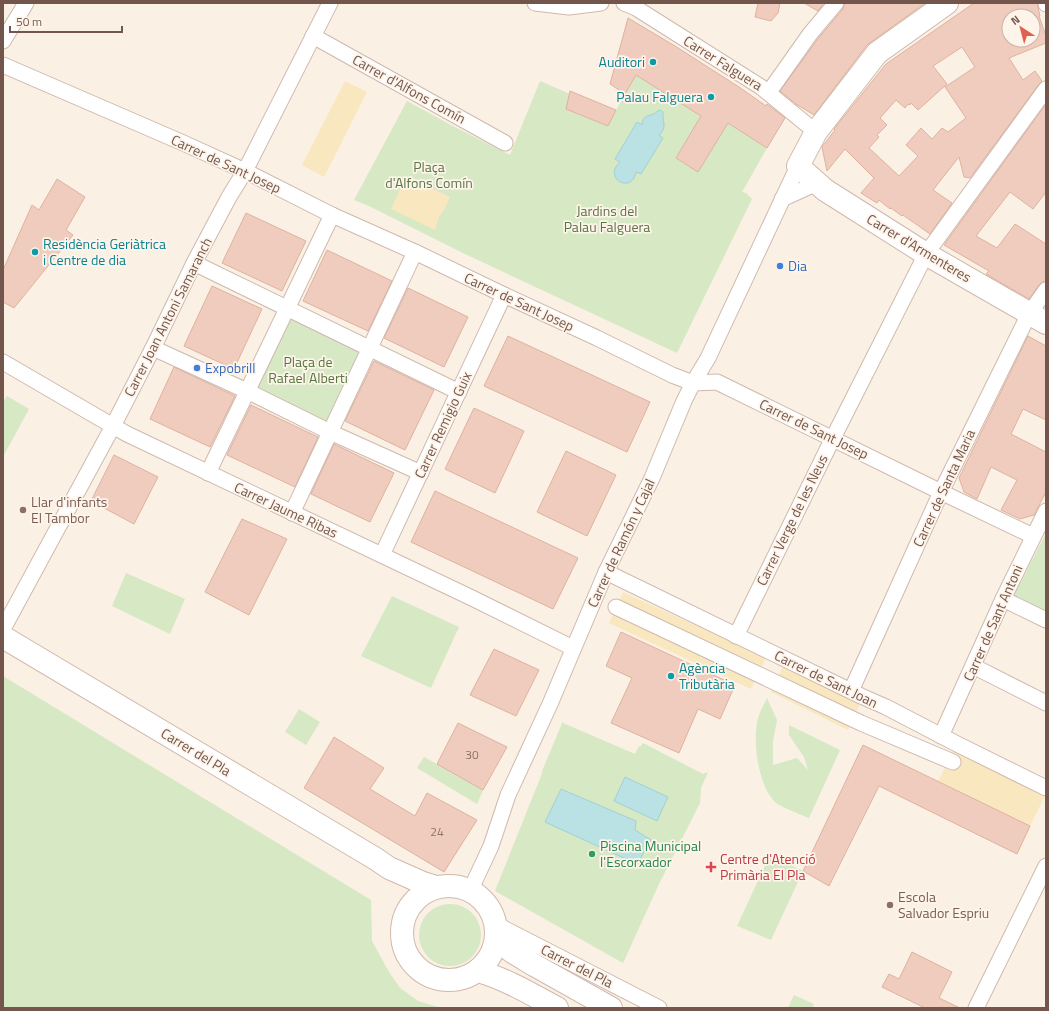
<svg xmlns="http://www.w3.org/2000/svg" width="1049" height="1011" viewBox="0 0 1049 1011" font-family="'Titillium Web',sans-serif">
<rect width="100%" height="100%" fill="#fbf0e4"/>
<g fill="#d6e8c4">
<polygon points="636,75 701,116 676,158 681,162 698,171 728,123 767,148 742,192 746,193 752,199 677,353 467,255 371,207 354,200 407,101 449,124 510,155 540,81 570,94 566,109 607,126"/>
<polygon points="290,317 360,351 326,423 256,389"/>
<polygon points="7,396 29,409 4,455 3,402"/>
<polygon points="1046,533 1046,612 1014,595"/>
<polygon points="126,573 185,599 170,634 112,606"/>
<polygon points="392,596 459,627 431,688 361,656"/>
<polygon points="3,676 371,900 372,941 389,972 400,988 418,1001 441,1008 3,1008"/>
<path d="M767,698L777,720L773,741V765L797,758L808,770L804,757L789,735V725L840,750L809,818C802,815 781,807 776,803C758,786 752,741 758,718C760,711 764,705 767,698Z"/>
<polygon points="299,709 320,722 306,745 285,732"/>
<polygon points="563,721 563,723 635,754 639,746 640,747 643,743 703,774 708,772 701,788 700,803 659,884 623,963 495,891 543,771 542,771"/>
<polygon points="424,757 483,790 477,804 417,768"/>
<polygon points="770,855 803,871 771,940 737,926"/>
<circle cx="450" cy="935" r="31"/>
<polygon points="794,995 814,1004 812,1008 788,1008"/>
</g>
<g fill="#f9e7c0">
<polygon points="345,81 367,92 324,177 302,165"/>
<polygon points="406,176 450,197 444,210 439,217 435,230 391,209"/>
<polygon points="623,592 766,658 751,689 609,623"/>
<polygon points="783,666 860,704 848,730 771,692"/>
<polygon points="957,744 1046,794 1030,826 938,781"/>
</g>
<g fill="#bae1e3" stroke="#a1d1d4">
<path d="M660,110L663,112C662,123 668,126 659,135L663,138L641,174L636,172C632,195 602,178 620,162L615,159L637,122L642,125C643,116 647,116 654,114C655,113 659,110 660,110Z"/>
<polygon points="625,777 668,797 657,821 614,801"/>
<polygon points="561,789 636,821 635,830 651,840 637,864 545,822"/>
</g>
<g fill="#efccbd" stroke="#e0b19f" fill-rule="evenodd">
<polygon points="758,3 780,3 778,13 771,21 755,17"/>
<polygon points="804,3 824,3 818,11"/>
<polygon points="845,3 925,3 867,45 814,115 796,104 780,91 817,40 843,9"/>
<path d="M974,3H1037L1040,16H1039L1046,36V43L1009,58L1023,80L1035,71L1042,81L1039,84L970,178L964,177L959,157L933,190L952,203L930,234L903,215L902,216L891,208L890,209L879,200L877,203L861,193L874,178L845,149L827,171L822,147L835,130L834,129L886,64ZM1009,16H1033V40H1009ZM962,47L975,67L945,87L966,118L948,132L942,128L932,139L921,128L906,145L918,156L899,176L869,148L879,137L877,135L887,125L880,118L896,100L905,108L908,104L910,105L911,103L918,110L947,84L933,66Z"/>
<polygon points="628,18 675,46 739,87 766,106 767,104 785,118 767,148 728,123 698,172 676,158 701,116 636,75 625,94 610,84"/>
<polygon points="570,91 616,110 608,126 566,109"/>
<polygon points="1046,104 1046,192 1033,209 1010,192 976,236 997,248 1015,224 1046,244 1046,281 1042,282 1039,285 1029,299 986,274 989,271 944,245"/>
<polygon points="57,179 85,197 66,230 73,235 14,308 3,302 3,270 32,205 39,210"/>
<polygon points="246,213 306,241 282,291 222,263"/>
<polygon points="327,250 392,281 368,331 303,301"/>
<polygon points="212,286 262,309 234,369 184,346"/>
<polygon points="408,288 468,317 444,367 384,338"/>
<polygon points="508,336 650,402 627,452 484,386"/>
<polygon points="1028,336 1046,346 1046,420 1023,409 1011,434 1046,452 1046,492 1034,515 1020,519 1001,510 1017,480 991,467 977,499 964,492 959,478"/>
<polygon points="374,361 434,390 405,450 345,421"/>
<polygon points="174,367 235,396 210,447 150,419"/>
<polygon points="251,405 318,437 295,487 227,455"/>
<polygon points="474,408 524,431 495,493 445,469"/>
<polygon points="334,444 394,473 370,522 311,494"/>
<polygon points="566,451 616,475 587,536 537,512"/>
<polygon points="114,455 158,477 134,524 91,501"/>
<polygon points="435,491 578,558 553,609 411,542"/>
<polygon points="242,519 287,539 249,615 205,592"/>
<polygon points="621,632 735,685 720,719 698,709 679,753 611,723 632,678 606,666"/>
<polygon points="494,649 539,670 516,716 470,695"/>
<polygon points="458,723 507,747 483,790 437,764"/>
<polygon points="334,737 384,768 370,789 415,816 427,793 477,820 444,872 304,788"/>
<polygon points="863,745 1030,826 1017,854 879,786 829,886 803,871"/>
<polygon points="912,952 952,972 939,998 960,1008 925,1008 882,987 889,974 899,979"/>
</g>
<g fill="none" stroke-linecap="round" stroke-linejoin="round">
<g stroke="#ceb9ae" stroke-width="17">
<g id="street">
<polyline points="535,3 569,7 601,3"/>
<polyline points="624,3 636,8 761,87 816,132"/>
<polyline points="1046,3 1046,4"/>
<polyline points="313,36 505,143"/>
<polyline points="3,41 26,3"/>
<polyline points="3,65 181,142 245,171 332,215 415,252 504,295 597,338 672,375 693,383 717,382 941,492 1033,536"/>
<polyline points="769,92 810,34 836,3"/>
<polyline points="782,199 817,183"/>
<polyline points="194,263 459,392"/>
<polyline points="153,348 247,391 330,432 421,473"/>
<polyline points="3,362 113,426 127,434 472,598 573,648"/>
<polyline points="208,473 332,215"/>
<polyline points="292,513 415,252"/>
<polyline points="382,555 504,295"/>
<polyline points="606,572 861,696 886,707 957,744 1046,788"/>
<polyline points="1003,599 1046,620"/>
<polyline points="616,607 861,723 953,762"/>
<polyline points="3,629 113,426 153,348 194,263 229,197 245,171 330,3"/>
<polyline points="736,636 827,450 926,254 1046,89"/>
<polyline points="973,666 1046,703"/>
<polyline points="851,691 941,492 1029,314 1046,290"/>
<polyline points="941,736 1003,599 1046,511"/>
<polyline points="470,891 491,846 508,795 550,704 606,572 652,478 684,401 693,383 708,358 798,166"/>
<polyline points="495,923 505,929 659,1008"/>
<polyline points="976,1008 1046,866"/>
</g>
</g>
<g stroke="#d0b8ac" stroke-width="24">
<g id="secondary">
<polyline points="947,3 877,53 816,132 798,166 825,190 926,254 1046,323"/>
<polyline points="3,637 376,859 389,868 423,883 436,887"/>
<circle cx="449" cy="933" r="47"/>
<polyline points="496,935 504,945 511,951 534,965 611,1008"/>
<path d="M478,971C506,979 531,994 557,1008"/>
</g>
</g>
<use href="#street" stroke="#fff" stroke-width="15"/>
<use href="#secondary" stroke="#fff" stroke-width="22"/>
</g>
<g fill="#0f9aa8" stroke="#fef4ea" stroke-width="1.5">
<circle cx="653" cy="62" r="4"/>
<circle cx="711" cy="97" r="4"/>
<circle cx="35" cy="252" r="4"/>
<circle cx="671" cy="676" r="4"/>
</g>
<g fill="#3f7fe0" stroke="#fef4ea" stroke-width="1.5">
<circle cx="780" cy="266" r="4"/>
<circle cx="197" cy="368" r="4"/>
</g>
<g fill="#8d6e63" stroke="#fef4ea" stroke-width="1.5">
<circle cx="23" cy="510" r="4"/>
<circle cx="890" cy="905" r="4"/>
</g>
<circle fill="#2e9e5b" stroke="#fef4ea" stroke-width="1.5" cx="592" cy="854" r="4"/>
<path fill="#e0444e" stroke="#fef4ea" stroke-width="1.5" d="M709 861h4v4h4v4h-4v4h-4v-4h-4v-4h4z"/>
<g text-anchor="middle" stroke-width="3.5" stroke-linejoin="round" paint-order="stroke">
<g font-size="12" fill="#917368">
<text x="472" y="759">30</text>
<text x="437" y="836">24</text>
</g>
<g font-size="14" fill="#0d838f" stroke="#fef4ea" text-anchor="end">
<text x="645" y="67">Auditori</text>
<text x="703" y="102">Palau Falguera</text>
<text x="43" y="249" text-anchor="start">Residència Geriàtrica<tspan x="43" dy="16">i Centre de dia</tspan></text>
<text x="679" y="673" text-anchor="start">Agència<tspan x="679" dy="16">Tributària</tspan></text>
</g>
<g font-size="14" fill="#72554b" stroke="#fef4ea">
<text transform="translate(723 63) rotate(32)" y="5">Carrer Falguera</text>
<text transform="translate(409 89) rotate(29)" y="5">Carrer d'Alfons Comín</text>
<text transform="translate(226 164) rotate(25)" y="5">Carrer de Sant Josep</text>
<text transform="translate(919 248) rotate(31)" y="5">Carrer d'Armenteres</text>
<text transform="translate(519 302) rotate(25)" y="5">Carrer de Sant Josep</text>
<text transform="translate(168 317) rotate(-63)" y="5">Carrer Joan Antoni Samaranch</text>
<text transform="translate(443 425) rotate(-65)" y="5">Carrer Remigio Guix</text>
<text transform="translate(814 429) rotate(26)" y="5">Carrer de Sant Josep</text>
<text transform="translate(944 488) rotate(-65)" y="5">Carrer de Santa Maria</text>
<text transform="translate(286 510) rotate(25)" y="5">Carrer Jaume Ribas</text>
<text transform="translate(792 520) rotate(-64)" y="5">Carrer Verge de les Neus</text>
<text transform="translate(621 543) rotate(-65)" y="5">Carrer de Ramón y Cajal</text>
<text transform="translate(993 623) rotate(-66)" y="5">Carrer de Sant Antoni</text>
<text transform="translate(826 679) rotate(26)" y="5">Carrer de Sant Joan</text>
<text transform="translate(196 752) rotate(31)" y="5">Carrer del Pla</text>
<text transform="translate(577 966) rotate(27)" y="5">Carrer del Pla</text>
</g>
<g font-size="14" fill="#587744" stroke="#fef4ea">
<text x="429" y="172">Plaça<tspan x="429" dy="16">d'Alfons Comín</tspan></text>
<text x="607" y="216">Jardins del<tspan x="607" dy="16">Palau Falguera</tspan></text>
<text x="308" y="367">Plaça de<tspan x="308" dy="16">Rafael Alberti</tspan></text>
</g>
<g font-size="14" fill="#366cbe" stroke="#fef4ea" text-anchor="start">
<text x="788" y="271">Dia</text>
<text x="205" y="373">Expobrill</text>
</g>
<g font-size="14" fill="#785e54" stroke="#fef4ea" text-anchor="start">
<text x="31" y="507">Llar d'infants<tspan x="31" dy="16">El Tambor</tspan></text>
<text x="898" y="902">Escola<tspan x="898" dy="16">Salvador Espriu</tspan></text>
</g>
<g font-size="14" fill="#27864d" stroke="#fef4ea" text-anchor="start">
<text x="600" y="851">Piscina Municipal<tspan x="600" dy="16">l'Escorxador</tspan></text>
</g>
<g font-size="14" fill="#be3a42" stroke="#fef4ea" text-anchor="start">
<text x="720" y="864">Centre d'Atenció<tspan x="720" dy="16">Primària El Pla</tspan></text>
</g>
</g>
<rect width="1049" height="1011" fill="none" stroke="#72554b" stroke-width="8"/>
<g transform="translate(1021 28) rotate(324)"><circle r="19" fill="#fef4ea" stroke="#c6b4aa"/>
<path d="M0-3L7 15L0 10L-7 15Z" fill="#de6250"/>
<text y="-6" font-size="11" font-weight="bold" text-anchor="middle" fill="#72554b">N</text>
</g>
<path d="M10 26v6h112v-6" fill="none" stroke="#72554b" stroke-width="2"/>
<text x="16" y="26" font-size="12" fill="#72554b" stroke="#fef4ea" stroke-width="3" paint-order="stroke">50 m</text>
</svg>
